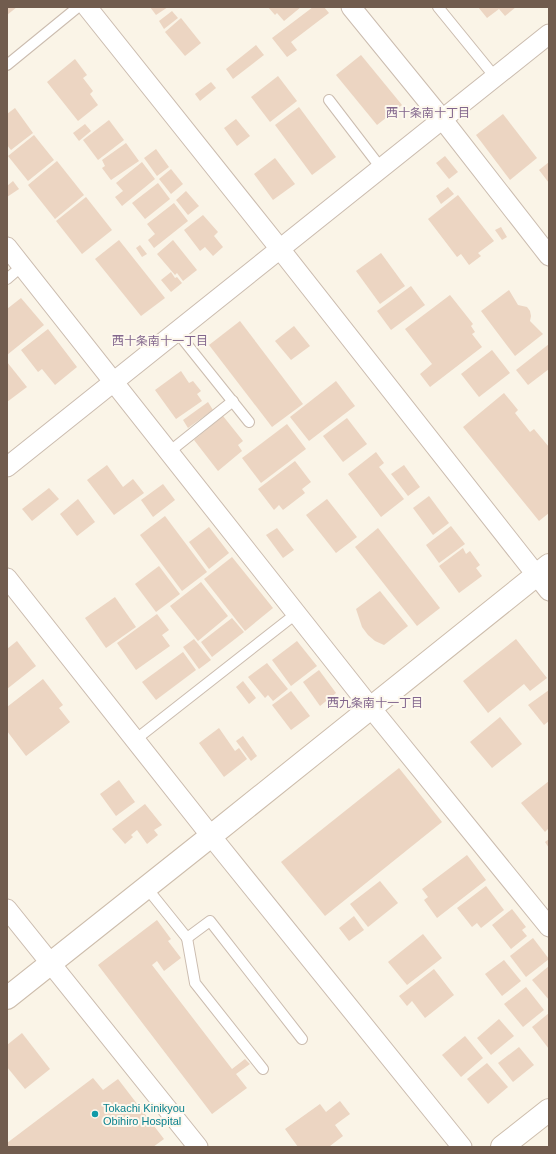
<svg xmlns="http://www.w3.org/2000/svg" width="556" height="1154" viewBox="0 0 556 1154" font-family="Helvetica,'Noto Sans JP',sans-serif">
<rect width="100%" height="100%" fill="#faf4e7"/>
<g fill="#ecd5c2">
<polygon points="7,7 17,7 7,15"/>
<polygon points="150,7 168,7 156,15"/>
<polygon points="268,7 301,7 284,21 277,13 275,15"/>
<polygon points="313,7 324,7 329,13 291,42 297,50 287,57 272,38"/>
<polygon points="478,7 516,7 505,16 499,9 487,18"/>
<polygon points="172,11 178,18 164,29 159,21"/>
<polygon points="181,18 201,43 185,56 165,32"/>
<polygon points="256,45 264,55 233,79 226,69"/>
<polygon points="361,55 402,105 377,125 336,75"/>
<polygon points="75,59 87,75 83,78 93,91 90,94 98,105 78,121 47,82"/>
<polygon points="278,76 297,101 270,122 251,97"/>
<polygon points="211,82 216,88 200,101 195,94"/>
<polygon points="299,107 336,157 312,175 275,125"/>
<polygon points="15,108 33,133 11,150 7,145 7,114"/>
<polygon points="503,114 537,158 510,180 476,135"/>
<polygon points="236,119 250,136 237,146 224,128"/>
<polygon points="109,120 124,140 98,160 83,140"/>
<polygon points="85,124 91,131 79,141 73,133"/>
<polygon points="34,135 54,160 28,181 8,156"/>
<polygon points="126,143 139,161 111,180 102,168 105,166 102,160"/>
<polygon points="156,149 169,167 157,176 144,158"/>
<polygon points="445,156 458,172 449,179 436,163"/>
<polygon points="275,158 295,184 273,200 254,174"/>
<polygon points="57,161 84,195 55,219 28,185"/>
<polygon points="142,162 155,179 122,206 115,197 123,191 116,183"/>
<polygon points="549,162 549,183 539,170"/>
<polygon points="171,169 183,184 171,194 159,179"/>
<polygon points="13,181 19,189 7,197 7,186"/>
<polygon points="158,183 170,199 145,219 132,203"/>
<polygon points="448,187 454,194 441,204 436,196"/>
<polygon points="186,191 199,206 188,215 176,200"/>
<polygon points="458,195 494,241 478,253 481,256 469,265 461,254 457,257 428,219"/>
<polygon points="86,197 112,230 82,254 56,221"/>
<polygon points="174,203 188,221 154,248 148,240 155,234 147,224"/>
<polygon points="203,215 218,232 214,236 223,247 213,256 205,247 200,251 184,230"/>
<polygon points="501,227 507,237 502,240 495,230"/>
<polygon points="119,240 165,298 141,316 95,259"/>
<polygon points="173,240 197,270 183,281 177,273 175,275 157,254"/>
<polygon points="140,245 147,254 142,257 136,248"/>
<polygon points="381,253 405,286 380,304 356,271"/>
<polygon points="171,272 175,278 177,277 182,283 171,292 161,280"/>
<polygon points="411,286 425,305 391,330 377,311"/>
<polygon points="509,290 518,305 527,307 530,311 531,316 530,321 543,334 515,356 481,311"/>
<polygon points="450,295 473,324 471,326 475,332 472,334 482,347 430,387 420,374 432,364 405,329"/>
<polygon points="21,298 44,325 7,355 7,309"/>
<polygon points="240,321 303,404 272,427 209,345"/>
<polygon points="294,326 310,346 291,360 275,341"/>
<polygon points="48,329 77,367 55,385 42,369 38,372 21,350"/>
<polygon points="549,344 549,369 528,385 516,370"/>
<polygon points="492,350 510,373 479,397 461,374"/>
<polygon points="7,362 27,387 7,402"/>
<polygon points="181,371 189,383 193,381 201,391 197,394 202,401 176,419 155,390"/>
<polygon points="336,381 355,406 309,441 290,417"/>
<polygon points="504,393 518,410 515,413 530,432 534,429 549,447 549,513 539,521 463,427"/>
<polygon points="208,402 213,410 188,428 183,420"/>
<polygon points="223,416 243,441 238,445 242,451 218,471 194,440"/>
<polygon points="347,418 367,444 343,462 323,436"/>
<polygon points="287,424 306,449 261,483 242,458"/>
<polygon points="376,452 384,463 379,467 404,499 381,517 348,474"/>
<polygon points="295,461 311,482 302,489 305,493 283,510 279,505 274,510 258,489"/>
<polygon points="107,465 123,487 133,479 144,493 114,515 87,480"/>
<polygon points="404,465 420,487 408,496 391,474"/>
<polygon points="163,484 175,500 153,517 141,500"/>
<polygon points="49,488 59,499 32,521 22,509"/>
<polygon points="429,496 449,523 433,535 413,508"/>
<polygon points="78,499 95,522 77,536 60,514"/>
<polygon points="327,499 357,537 336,553 306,515"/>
<polygon points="165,516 207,572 182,591 140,535"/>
<polygon points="451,526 465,544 439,563 426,545"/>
<polygon points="209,527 229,553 209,569 189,542"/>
<polygon points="277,528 294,550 283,558 266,535"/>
<polygon points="378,528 440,608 417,626 355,547"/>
<polygon points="463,548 466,554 470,551 480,565 476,568 482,576 459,593 439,566"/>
<polygon points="232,557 273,608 245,631 204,579"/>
<polygon points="159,566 180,594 156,612 135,584"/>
<polygon points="201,582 228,616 198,641 170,606"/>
<polygon points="380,591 408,626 384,645 375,641 368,635 362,627 356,609"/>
<polygon points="115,597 136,627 106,648 85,618"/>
<polygon points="157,614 169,630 162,635 170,646 136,670 117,643"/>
<polygon points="232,618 244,632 212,657 201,642"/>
<polygon points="194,639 211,660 199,669 183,647"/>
<polygon points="516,639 547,678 530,691 524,684 488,713 463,681"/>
<polygon points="17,641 36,666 7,689 7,649"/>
<polygon points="297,641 317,666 291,686 272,660"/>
<polygon points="183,652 196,670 156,700 142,682"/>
<polygon points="267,663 288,689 273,701 268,695 265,698 248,677"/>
<polygon points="319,670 336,693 320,706 303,682"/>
<polygon points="43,679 63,705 59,708 70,722 26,756 7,731 7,707"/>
<polygon points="243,681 256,698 249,704 236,687"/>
<polygon points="549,690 549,721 544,725 528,705"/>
<polygon points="291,691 310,716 291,730 272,705"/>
<polygon points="500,717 522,744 492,768 470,742"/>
<polygon points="219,728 235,751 239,748 247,759 224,777 199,743"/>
<polygon points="243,736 257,756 251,761 236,741"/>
<polygon points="399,768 442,822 325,916 281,862"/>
<polygon points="119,780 135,802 116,816 100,794"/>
<polygon points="549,781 549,828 545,832 521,803"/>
<polygon points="145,804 162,825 154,830 158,835 147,844 137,830 131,835 133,837 125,844 112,829"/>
<polygon points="549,839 549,848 545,842"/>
<polygon points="467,855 486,880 437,918 424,900 428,897 422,889"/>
<polygon points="380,881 398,903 368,927 350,904"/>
<polygon points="486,886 504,910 481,928 477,923 472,927 457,908"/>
<polygon points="512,909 526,927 522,930 527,936 511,949 492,925"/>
<polygon points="354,916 364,930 349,941 339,928"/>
<polygon points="157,920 171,939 168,941 181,958 164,971 157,961 152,965 232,1069 245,1059 250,1064 236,1074 247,1088 212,1114 98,965"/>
<polygon points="423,934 442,958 407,985 388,962"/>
<polygon points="533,938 549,959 526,977 510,956"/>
<polygon points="504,960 521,981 502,996 485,974"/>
<polygon points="549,966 549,1000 532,980"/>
<polygon points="434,969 454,995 425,1018 412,1001 407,1006 399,996"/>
<polygon points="526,987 544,1010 523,1027 504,1004"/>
<polygon points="549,1013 549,1049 532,1027"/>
<polygon points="499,1019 514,1036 491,1055 477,1038"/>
<polygon points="22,1033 50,1069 25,1089 7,1067 7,1045"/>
<polygon points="465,1036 483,1058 461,1077 442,1055"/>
<polygon points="519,1047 534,1065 513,1082 498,1063"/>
<polygon points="487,1063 508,1087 488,1104 467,1079"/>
<polygon points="93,1078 103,1090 118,1079 164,1139 153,1147 7,1147 7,1143"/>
<polygon points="340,1101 350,1114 335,1125 343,1136 330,1146 331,1147 298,1147 285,1129 320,1104 326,1112"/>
</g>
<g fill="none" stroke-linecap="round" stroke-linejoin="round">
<g stroke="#cbbcaf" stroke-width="12">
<g id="lane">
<polyline points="438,7 495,77"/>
<polyline points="7,65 78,7"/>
<polyline points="329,100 381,168"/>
<polyline points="7,279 22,266"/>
<polyline points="177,332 249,422"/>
<polyline points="169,452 233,401"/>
<polyline points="135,740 297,613"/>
<polyline points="146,887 187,938 210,921 302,1039"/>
<polyline points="187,938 195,983 263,1069"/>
</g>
</g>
<g stroke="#cbbcaf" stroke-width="21">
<g id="street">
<polyline points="87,7 280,249 549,591"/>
<polyline points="351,7 443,120 549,256"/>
<polyline points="7,247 371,708 549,927"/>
<polyline points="7,467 549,34"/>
<polyline points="7,578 211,836 462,1147"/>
<polyline points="7,909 198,1147"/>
</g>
</g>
<g stroke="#cdbdac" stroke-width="24">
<g id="secondary">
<polyline points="7,998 211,836 549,565"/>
<polyline points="502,1147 549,1110"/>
</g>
</g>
<use href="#lane" stroke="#fff" stroke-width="10"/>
<use href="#street" stroke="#fff" stroke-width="19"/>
<use href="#secondary" stroke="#fff" stroke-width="22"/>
</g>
<circle fill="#0f9aa8" stroke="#fdf8ed" stroke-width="1.5" cx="95" cy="1114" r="4"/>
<g text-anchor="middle" stroke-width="4" stroke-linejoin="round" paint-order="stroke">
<g font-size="11" fill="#0d838f" stroke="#fdf8ed" text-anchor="start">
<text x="103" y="1112">Tokachi Kinikyou<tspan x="103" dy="13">Obihiro Hospital</tspan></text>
</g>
<g font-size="12" fill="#82668d" stroke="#fdf8ed">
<text x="428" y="117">西十条南十丁目</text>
<text x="160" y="345">西十条南十一丁目</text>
<text x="375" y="707">西九条南十一丁目</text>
</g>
</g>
<rect width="556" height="1154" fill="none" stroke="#715c4e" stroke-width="16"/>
</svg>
